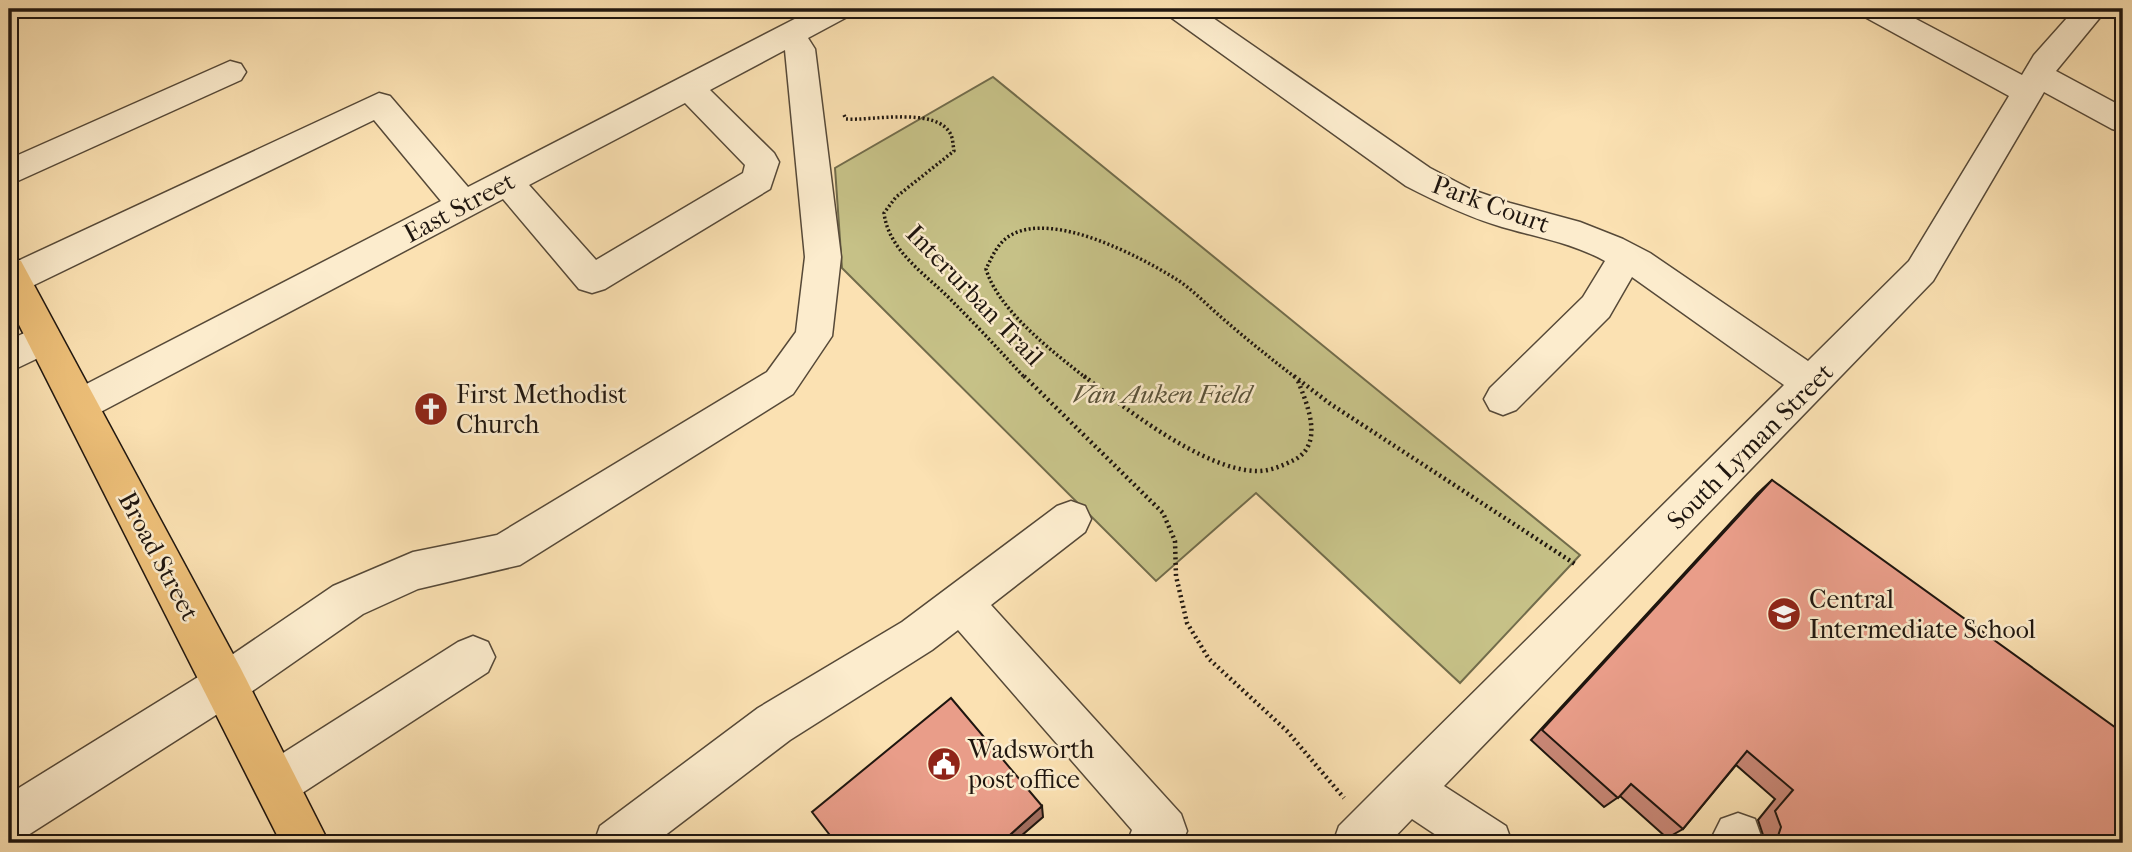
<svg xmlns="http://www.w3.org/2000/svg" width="2132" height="852" viewBox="0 0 2132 852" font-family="'IM FELL French Canon',serif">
<rect width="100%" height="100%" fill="#fbe1b2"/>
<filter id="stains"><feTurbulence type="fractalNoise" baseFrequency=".00286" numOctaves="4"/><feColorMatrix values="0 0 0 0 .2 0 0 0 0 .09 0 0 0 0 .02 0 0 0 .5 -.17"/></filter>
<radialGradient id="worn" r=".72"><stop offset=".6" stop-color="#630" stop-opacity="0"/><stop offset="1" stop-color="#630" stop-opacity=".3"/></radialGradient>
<polygon fill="#c6c187" stroke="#726c4b" stroke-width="2" points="993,77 1580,555 1460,683 1256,493 1156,581 842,268 835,168"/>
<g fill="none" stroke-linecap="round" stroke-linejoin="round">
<g stroke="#564938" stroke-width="3">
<g id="minor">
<path d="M814,9H853L849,16L808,38L815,49L841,257L832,336L793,394L520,565L418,589L363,614L241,699L25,837L9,843V794L211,669L333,586L413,552L497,535L767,372L796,332L805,257L785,50L710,90L774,153L779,162L770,189L605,289L592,293L579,289L503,199L93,416L80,421L67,416L61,405L67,394L441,201L374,120L26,289L9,291V265L379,93L390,96L468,187ZM685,103L745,165L743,173L596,260L529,185Z"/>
<path d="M1165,9H1200L1430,168L1470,189L1510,203L1580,222L1623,239L1650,253L1808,361L1909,261L2009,96L1863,16L1859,9H1897L2022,75L2034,55L2075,9H2107L2056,71L2123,107V132L2112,129L2044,92L1933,281L1444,786L1506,826L1512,843H1448L1412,819L1389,843H1333L1339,826L1392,773L1784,385L1632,277L1609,317L1516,410L1503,415L1490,410L1484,399L1490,388L1583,297L1605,261C1573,243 1536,237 1502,227C1468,217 1437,202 1406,186L1169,16Z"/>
<polygon points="230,61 241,64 246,72 241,80 9,185 9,159"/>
<polygon points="44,324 57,329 62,339 57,349 9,372 9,340"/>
<polygon points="1071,501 1085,506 1091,519 1085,532 991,605 1181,814 1187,831 1182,843 1127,843 1132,830 958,630 932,650 790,740 655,843 594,843 600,826 758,708 902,622 1057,506"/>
<polygon points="473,636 488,642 495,657 488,672 293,799 277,806 261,799 254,783 261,767 458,642"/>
<polygon points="1738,813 1755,819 1761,836 1758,843 1709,843 1721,819"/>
</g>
</g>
<g stroke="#1f160f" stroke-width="3">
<polygon id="major" points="9,257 21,261 241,669 329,843 281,843 9,305"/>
</g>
<g stroke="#1f160f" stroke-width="3.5" stroke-dasharray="2 2.5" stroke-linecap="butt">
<path d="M844,115L846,119C872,121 938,106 951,135C953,139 953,146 954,151L896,197L884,213C889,253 929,276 955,304C979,328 1002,353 1025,378"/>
<path d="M1086,378C1053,352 998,310 986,269C992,257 998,242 1011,235C1054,211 1139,256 1176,279C1192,289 1207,305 1221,317C1245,338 1270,358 1296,378"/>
</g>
<g stroke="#1f160f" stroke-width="4.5" stroke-dasharray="2 3.5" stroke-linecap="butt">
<polyline points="1024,376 1163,513 1175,541 1176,576 1187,623 1209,659 1287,731 1344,798"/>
<path d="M1084,376C1124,408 1203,469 1255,471C1269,472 1284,465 1296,459C1324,442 1307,404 1298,381"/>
<polyline points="1294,376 1329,403 1575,564"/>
</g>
<use href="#minor" fill="#fceccd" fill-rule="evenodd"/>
<use href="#major" fill="#eec079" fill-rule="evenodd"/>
</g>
<polygon fill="#c88776" stroke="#1f160f" stroke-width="2" points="1772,480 2123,843 1742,843 1754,838 1763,837 1763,835 1758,820 1775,799 1736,765 1683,829 1667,838 1620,796 1604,807 1531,740 1757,494"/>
<polygon fill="#a36e60" stroke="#1f160f" stroke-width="2" points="1042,806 1043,817 1013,843 1001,843"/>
<g fill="#e99d89" stroke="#1f160f" stroke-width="2">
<polygon points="1772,480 2123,733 2123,843 1749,843 1754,838 1778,836 1781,827 1775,811 1793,790 1747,751 1683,829 1631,784 1618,798 1542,730"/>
<polygon points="951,698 1042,806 1001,843 836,843 812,812"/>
</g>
<defs>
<g id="church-disc" transform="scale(1.75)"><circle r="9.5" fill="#8f2418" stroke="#fceccd"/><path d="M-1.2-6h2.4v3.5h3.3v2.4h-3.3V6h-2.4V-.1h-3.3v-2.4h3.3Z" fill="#fff"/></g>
<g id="school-disc" transform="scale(1.75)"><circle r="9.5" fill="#8f2418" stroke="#fceccd"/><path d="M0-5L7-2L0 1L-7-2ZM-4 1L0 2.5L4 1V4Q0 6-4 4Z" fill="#fff"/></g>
<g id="civic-disc" transform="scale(1.75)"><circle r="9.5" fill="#8f2418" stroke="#fceccd"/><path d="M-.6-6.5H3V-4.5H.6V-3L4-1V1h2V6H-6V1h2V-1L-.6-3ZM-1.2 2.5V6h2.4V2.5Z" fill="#fff"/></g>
</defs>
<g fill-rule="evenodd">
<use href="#church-disc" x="431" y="409"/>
<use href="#school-disc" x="1784" y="614"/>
<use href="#civic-disc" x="944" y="764"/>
</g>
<g text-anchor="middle" stroke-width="5" stroke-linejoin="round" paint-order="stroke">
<g font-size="26" fill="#1f160f" stroke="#fceccd">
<text transform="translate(1491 204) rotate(20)" y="9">Park Court</text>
<text transform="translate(459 207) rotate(-28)" y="9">East Street</text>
<text transform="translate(975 295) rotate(46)" y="9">Interurban Trail</text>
<text transform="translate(1750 446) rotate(-45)" y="9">South Lyman Street</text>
<text transform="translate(159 556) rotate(62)" y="9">Broad Street</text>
</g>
<g font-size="26" fill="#1f160f" stroke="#fceccd" text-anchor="start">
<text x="456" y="403">First Methodist<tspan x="456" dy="30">Church</tspan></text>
<text x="1809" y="608">Central<tspan x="1809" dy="30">Intermediate School</tspan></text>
<text x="968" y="758">Wadsworth<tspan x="968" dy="30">post office</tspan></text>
</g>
<g font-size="26" font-style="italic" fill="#595239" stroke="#fceccd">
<text x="1162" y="403">Van Auken Field</text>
</g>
</g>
<rect width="2132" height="852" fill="none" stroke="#fbe1b2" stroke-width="35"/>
<rect x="10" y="10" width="2111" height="831" fill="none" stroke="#1f160f" stroke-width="3.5"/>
<rect x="18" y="18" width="2097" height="817" fill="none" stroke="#1f160f" stroke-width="2"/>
<rect width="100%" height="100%" filter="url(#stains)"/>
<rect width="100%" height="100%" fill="url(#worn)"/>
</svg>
